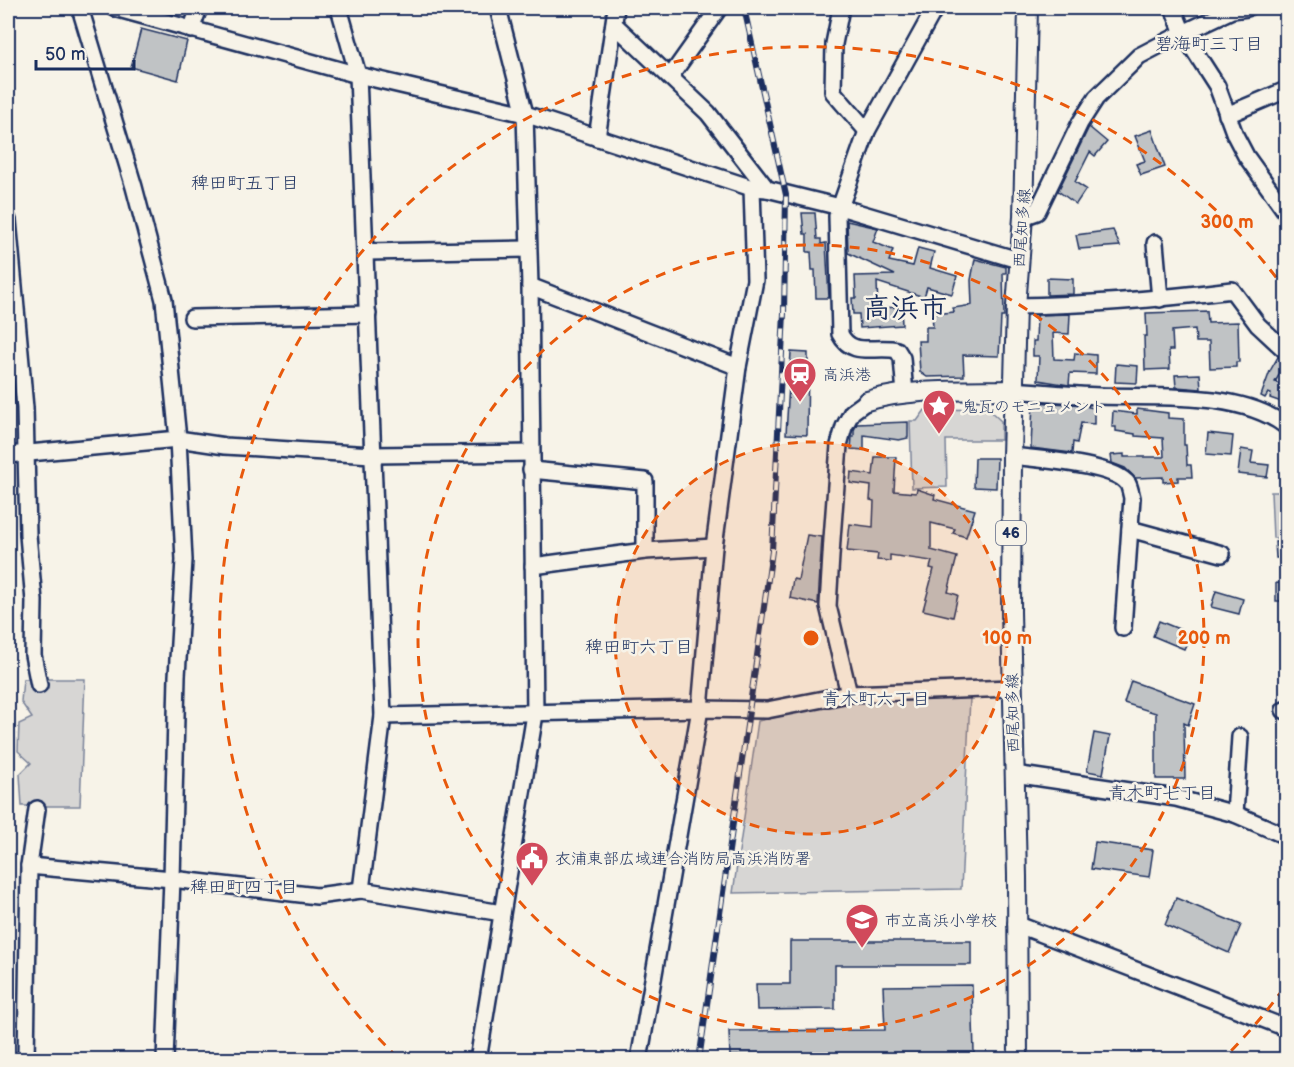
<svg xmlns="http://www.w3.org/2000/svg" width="1294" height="1067" viewBox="0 0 1294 1067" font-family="'Balsamiq Sans','Klee One',sans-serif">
<rect width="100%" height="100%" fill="#f7f3e8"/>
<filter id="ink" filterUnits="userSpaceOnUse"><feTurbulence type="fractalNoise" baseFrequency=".0167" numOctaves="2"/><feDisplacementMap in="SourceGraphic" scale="12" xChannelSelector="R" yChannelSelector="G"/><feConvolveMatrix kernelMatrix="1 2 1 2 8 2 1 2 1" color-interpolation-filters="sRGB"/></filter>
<g filter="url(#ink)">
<g fill="#d7d6d4" stroke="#798299" stroke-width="1.5">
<polygon points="988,409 1001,421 1001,440 946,440 947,487 912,488 910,421 917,421 925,410"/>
<polygon points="1271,492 1286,492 1286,538 1273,538"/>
<polygon points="23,679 85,679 80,806 22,806 20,774 31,763 18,751 19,724 32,718 21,702"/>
<polygon points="970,698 961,889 733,893 758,721 845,702"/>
</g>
<g fill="#c0c3c5" stroke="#1b2f5e" stroke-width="1.5">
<polygon points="141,29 187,41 178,80 131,67"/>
<polygon points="1089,127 1107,142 1095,156 1090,152 1075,182 1086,189 1076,204 1058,191"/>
<polygon points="1152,130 1165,167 1141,175 1136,164 1145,161 1135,136"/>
<polygon points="802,213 815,213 817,239 821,239 821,244 826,243 829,298 816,298 815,270 812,270 811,252 807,252 807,234 804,234"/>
<polygon points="847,221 878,228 873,242 893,250 889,261 913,266 918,248 934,252 930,268 957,276 952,294 927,287 924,297 877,282 878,308 901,307 902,325 860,328 859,314 853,314 852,298 856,298 855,276 895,275 848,253"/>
<polygon points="1113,230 1120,246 1079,249 1076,235"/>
<polygon points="975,259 1006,267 1006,273 1003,273 1004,317 1001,317 999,356 963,355 964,376 927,377 920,372 918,341 926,341 926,327 933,327 932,314 954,312 953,308 972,305 971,280"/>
<polygon points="1047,278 1073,279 1073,294 1047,295"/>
<polygon points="1207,311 1208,323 1238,322 1239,362 1236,362 1236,367 1210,368 1209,342 1196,342 1195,329 1172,331 1173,350 1169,350 1170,369 1145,370 1144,336 1147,336 1146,313"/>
<polygon points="1070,314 1069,334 1053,333 1054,359 1074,360 1075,353 1096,355 1096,374 1070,373 1069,385 1038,380 1039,356 1033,356 1033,341 1036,341 1037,315"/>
<polygon points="791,352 808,353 807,435 786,434"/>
<polygon points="1278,357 1287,360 1287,362 1275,382 1287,387 1287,404 1270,398 1271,394 1268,393 1265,398 1261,396 1270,371"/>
<polygon points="1116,364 1138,366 1137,383 1115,382"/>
<polygon points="1200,374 1201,389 1176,387 1175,375"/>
<polygon points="1033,402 1089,405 1088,407 1094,408 1094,424 1081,423 1077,443 1073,442 1072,453 1031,448"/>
<polygon points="1137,409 1168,413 1168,418 1184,419 1184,445 1186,445 1187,465 1191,465 1192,477 1178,477 1178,481 1163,482 1163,477 1135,478 1125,468 1112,463 1111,455 1124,454 1124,457 1164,457 1163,438 1135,436 1135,434 1116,431 1116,427 1112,427 1113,411 1137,414"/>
<polygon points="908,422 908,438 899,440 864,435 864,450 851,449 852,437 854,437 854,430 857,424"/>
<polygon points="1208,433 1233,436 1231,456 1206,454"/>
<polygon points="1241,449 1253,451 1251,463 1269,465 1267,477 1238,474"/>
<polygon points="875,457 896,457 894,491 916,493 917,489 935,495 934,499 975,510 966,537 953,533 955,529 931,523 931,550 957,557 948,592 958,595 953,617 923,610 934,569 930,568 932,561 890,555 890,561 877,560 878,554 847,551 850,524 873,527 874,501 870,500 871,486 850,483 851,472 873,475"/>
<polygon points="975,458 997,458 996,488 974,487"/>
<polygon points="807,535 822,537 818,604 790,598 793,579 798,580"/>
<polygon points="1287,541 1287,558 1276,558 1275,542"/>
<polygon points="1276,583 1287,584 1287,601 1276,601"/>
<polygon points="1216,591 1243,599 1239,614 1211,607"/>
<polygon points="1159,621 1191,634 1184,649 1153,636"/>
<polygon points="1131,681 1195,704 1188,725 1184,723 1185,779 1156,779 1156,713 1124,703"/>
<polygon points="1094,733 1110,736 1103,774 1087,771"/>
<polygon points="1095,842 1153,850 1149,877 1091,869"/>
<polygon points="1176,898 1241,925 1229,953 1165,925"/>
<polygon points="790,941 971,941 971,965 835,965 835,1009 757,1010 756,984 790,984"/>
<polygon points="972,985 974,1053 730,1056 729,1031 885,1030 883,986"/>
</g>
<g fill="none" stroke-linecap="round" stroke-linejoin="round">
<g stroke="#1b2f5e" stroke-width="20">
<g id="minor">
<polyline points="80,8 134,187 164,300 178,439 184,560 177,676 172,879 165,1060"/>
<polyline points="115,8 358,75 525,114 752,188 767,189 840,207 1018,260"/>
<polyline points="339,8 358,75 383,716 361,890 502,913"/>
<polyline points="841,8 834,44 833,92 867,131"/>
<polyline points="1173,8 1183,33 1217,86 1235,135 1246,156 1286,212"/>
<polyline points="614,24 708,113 767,189"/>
<polyline points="191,30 199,8"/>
<polyline points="670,77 719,8"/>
<polyline points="1227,115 1286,90"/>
<polyline points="597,138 616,8"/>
<polyline points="1023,217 1037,212 1080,123 1096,98 1131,64 1139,56 1183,33 1232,10 1247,8"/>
<polyline points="8,220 25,408 28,535 34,601 33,655 39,685"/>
<polyline points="1155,243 1160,299"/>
<polyline points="366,252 528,249"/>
<polyline points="530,286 738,367"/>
<path d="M1016,306C1089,305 1160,299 1232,290L1258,325L1286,351"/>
<polyline points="192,318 368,314"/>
<path d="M1013,390C1042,392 1071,395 1100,396C1157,398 1239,390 1286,426"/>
<path d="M905,394L902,358L897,350C875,345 852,358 840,334L837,216L867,131L935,8"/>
<polyline points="8,455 178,439 225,446 372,455 531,453"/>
<path d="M1012,456C1036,459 1115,464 1128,484C1130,488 1131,494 1132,498L1123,628"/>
<polyline points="531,470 645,481 645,551"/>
<polyline points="1130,529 1222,554"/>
<polyline points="533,566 645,551 714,547"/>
<polyline points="849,694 828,606 832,539 839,445 844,427 852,412 867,401"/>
<polyline points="1284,710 1286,711"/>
<polyline points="383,716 700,709 767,710 849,694 1012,688"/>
<polyline points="1014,774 1176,798 1235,814 1286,836"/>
<polyline points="1235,814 1240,737"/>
<polyline points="29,866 172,879 317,896 361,890"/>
<polyline points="1016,924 1286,1028"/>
<polyline points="26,1060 29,866 37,809"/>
<polyline points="478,1060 535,714 530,286 525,114 498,8"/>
<polyline points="639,1060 700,709 714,547 738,367 755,280 752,188"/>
</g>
</g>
<g stroke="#1b2f5e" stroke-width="22">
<g id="major">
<path d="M867,401C910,388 967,391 1013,390"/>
<polyline points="1018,1060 1017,876 1011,612 1012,456 1016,306 1023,217 1028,8"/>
</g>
</g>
<use href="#minor" stroke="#f7f3e8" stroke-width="15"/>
<use href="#major" stroke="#f7f3e8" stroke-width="18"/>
<g stroke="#1b2f5e" stroke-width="6">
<polyline id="rail" points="699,1060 772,551 784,313 786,195 744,8"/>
</g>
<use href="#rail" stroke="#f7f3e8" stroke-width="4" stroke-dasharray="11" stroke-linecap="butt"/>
</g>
</g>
<circle cx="811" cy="638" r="196" fill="#e8590c" fill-opacity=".12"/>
<g fill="none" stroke="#e8590c" stroke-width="3" stroke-dasharray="10 8">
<circle cx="811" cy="638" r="196"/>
<circle cx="811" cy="638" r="393"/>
<path d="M1284 988A589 589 0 0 1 1224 1058M398 1058A589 589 0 1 1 1284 288"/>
</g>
<defs>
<g id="station-pin" transform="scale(1.725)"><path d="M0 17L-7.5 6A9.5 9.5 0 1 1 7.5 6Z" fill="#d1495b" stroke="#f7f3e8"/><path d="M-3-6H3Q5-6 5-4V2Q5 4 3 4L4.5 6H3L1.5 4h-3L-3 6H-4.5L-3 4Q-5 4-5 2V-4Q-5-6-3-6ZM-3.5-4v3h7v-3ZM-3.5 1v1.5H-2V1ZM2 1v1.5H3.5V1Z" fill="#fff"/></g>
<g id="sight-pin" transform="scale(1.725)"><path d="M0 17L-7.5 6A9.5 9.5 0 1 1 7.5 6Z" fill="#d1495b" stroke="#f7f3e8"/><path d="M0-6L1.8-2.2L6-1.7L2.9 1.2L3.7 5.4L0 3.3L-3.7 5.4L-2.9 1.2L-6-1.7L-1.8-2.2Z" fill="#fff"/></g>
<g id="civic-pin" transform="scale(1.725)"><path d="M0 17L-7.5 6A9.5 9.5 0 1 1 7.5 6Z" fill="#d1495b" stroke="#f7f3e8"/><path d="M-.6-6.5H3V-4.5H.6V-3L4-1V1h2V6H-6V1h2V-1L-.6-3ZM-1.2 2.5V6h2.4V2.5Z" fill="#fff"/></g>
<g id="school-pin" transform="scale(1.725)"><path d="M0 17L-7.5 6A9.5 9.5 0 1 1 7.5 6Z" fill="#d1495b" stroke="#f7f3e8"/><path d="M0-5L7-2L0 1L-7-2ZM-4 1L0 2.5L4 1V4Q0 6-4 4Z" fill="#fff"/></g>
</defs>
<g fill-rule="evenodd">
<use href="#station-pin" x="800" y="374"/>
<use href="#sight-pin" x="939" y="406"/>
<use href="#civic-pin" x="532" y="858"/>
<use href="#school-pin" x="862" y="920"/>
</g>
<g text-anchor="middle" stroke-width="5" stroke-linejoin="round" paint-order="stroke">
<rect fill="#f7f3e8" stroke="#5d6a87" stroke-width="1.5" x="996" y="521" width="30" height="24" rx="4.5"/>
<g font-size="15" font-weight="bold" fill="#1b2f5e">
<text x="1011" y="538">46</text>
</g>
<g font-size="16" fill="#1b2f5e" stroke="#f7f3e8">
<text transform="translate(1021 228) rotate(-86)" y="6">西尾知多線</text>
<text transform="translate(1012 713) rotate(-91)" y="6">西尾知多線</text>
</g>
<g font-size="16" fill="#1b2f5e" stroke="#f7f3e8" text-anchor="start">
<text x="823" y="380">高浜港</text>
<text x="962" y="412">鬼瓦のモニュメント</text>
<text x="555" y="864">衣浦東部広域連合消防局高浜消防署</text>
<text x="885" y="926">市立高浜小学校</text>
</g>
<g font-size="18" fill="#1b2f5e" stroke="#f7f3e8">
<text x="1209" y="50">碧海町三丁目</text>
<text x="245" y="189">稗田町五丁目</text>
<text x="639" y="653">稗田町六丁目</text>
<text x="876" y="705">青木町六丁目</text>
<text x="1162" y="799">青木町七丁目</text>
<text x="244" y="893">稗田町四丁目</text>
</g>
<g font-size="28" font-weight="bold" fill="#1b2f5e" stroke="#f7f3e8">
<text x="905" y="317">高浜市</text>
</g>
</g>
<circle cx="811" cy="638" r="9" fill="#e8590c" stroke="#f7f3e8" stroke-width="3"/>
<g font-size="18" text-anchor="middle" font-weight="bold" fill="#e8590c" stroke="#f7f3e8" stroke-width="5" stroke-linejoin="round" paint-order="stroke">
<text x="1227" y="228">300 m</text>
<text x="1007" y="644">100 m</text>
<text x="1204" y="644">200 m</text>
</g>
<rect width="1294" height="1067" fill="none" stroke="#f7f3e8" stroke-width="30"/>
<rect x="15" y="15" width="1264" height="1037" fill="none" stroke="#1b2f5e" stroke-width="2" filter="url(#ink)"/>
<path d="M36 60v9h98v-9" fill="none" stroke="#1b2f5e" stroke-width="3"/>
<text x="45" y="60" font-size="18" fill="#1b2f5e" stroke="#f7f3e8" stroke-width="4.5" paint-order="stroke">50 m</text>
</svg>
